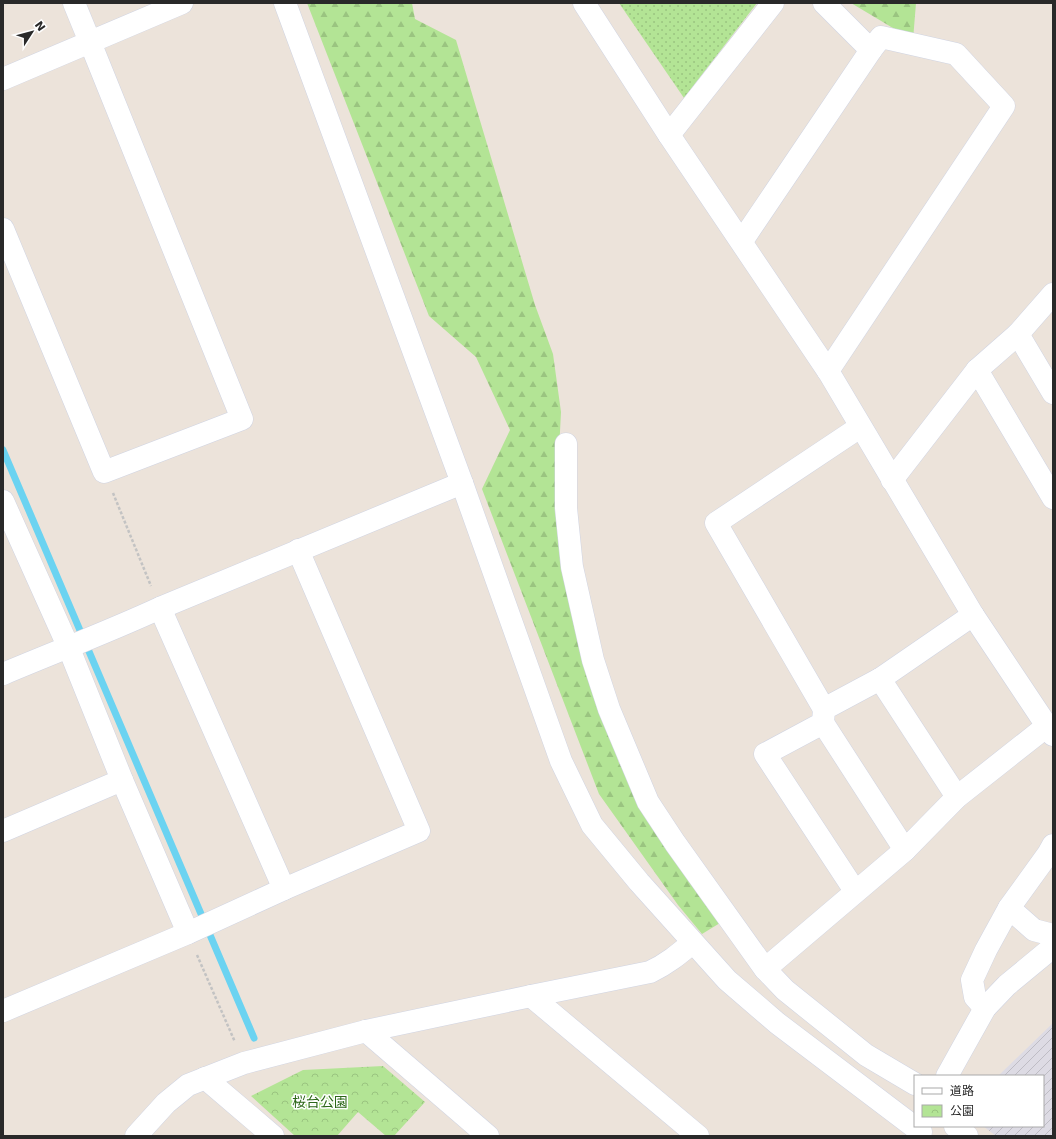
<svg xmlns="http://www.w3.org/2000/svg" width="1056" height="1139" viewBox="0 0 1056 1139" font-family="'DejaVu Sans','Noto Sans JP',sans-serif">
<defs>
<pattern id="industrial-furrows" width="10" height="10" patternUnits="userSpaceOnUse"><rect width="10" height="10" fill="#dddbe4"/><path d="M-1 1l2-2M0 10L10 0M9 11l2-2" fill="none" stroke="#bebcc4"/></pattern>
<pattern id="grass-dots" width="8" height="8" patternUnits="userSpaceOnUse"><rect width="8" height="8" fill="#b3e495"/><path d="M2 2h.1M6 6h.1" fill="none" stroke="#9ac480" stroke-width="1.8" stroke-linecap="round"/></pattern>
<pattern id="forest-firs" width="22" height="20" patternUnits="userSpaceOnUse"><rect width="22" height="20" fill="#b3e495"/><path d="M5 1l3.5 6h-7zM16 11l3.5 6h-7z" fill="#9ac480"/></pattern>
<pattern id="park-crowns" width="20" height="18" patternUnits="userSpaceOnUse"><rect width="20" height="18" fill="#b3e495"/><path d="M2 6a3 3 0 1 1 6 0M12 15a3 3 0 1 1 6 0" fill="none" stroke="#9ac480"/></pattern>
</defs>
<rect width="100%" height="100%" fill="#ece3da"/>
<polygon fill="url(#industrial-furrows)" points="1053,1023 1053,1136 996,1136 983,1126 1043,1126 1043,1076 998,1076"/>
<polygon fill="url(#grass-dots)" points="619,3 757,3 684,98"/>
<g fill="url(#forest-firs)">
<polygon points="307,3 412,3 415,19 456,40 535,305 553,354 561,412 556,510 577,631 619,763 674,858 720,923 702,934 678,905 599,794 482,489 510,430 476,357 429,316"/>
<polygon points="851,3 916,3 913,40"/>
</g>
<polygon fill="url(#park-crowns)" points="383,1066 425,1102 394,1136 386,1136 358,1112 337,1136 295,1136 251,1096 303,1070"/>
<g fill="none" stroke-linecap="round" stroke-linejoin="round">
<polyline stroke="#6bd3f1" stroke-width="7" points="3,450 254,1038"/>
<g stroke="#d0d4e2" stroke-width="23">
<g id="minor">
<polyline points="584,3 669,135 828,371 973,615 1053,735"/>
<polyline points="824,3 871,50 881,37 956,54 1004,106 828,371"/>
<polyline points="669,135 773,3"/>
<polyline points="3,229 104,472 242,419 90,42"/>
<polyline points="742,241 871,50"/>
<polyline points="1018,334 1053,393"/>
<polyline points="977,370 1053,498"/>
<polyline points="566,444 566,508 572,567 593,660 609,709 648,802 675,843 765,969"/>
<polyline points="892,480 977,370 1018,334 1053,294"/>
<polyline points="3,501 68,646 122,780 188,933"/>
<polyline points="160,608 284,889"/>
<polyline points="880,679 957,797"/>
<polyline points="824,709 716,523 860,427"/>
<polyline points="823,723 905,850"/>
<polyline points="3,831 122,780"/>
<polyline points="855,891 765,754 823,723 824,709 880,679 973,615"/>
<polyline points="1009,908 1034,930 1053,935"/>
<polyline points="531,996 698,1136"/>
<polyline points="985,1008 975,997 972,980 986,950 1009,908 1048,854 1053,845"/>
<polyline points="3,1011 188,933 284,889 419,831 298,550"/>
<polyline points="366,1031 488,1136"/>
<polyline points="205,1078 273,1136"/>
<polyline points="915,1084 866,1055 785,990 765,969 905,850 957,797 1047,726"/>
<polyline points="955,1126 967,1136"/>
<path d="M136,1136L166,1103L188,1085L244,1063L366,1031L531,996L650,972C667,964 679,954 692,943"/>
</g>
</g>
<g stroke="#d0d4e2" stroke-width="23">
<g id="tertiary">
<polyline points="74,3 90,42"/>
<polyline points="285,3 462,483 561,761 592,825 639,882 727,980 777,1023 921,1132"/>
<polyline points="3,79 182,3"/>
<path d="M3,674C55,652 108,632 160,608L462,483"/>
<polyline points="947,1076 985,1008 1007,985 1053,947"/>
</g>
</g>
<g stroke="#c3c3c3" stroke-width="2.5" stroke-dasharray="3 2" stroke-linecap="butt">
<polyline points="113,493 151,586"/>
<polyline points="197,955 235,1042"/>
</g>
<use href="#minor" stroke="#fff" stroke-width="22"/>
<use href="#tertiary" stroke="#fff" stroke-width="22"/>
</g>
<g text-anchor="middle" stroke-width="3" stroke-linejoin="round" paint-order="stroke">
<g font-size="14" fill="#2c6718" stroke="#fff">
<text x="320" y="1107">桜台公園</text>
</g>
</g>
<rect width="1056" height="1139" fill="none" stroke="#292929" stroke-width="8"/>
<rect x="914" y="1075" width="130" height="52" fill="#ffffff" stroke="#a9a9a9"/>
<rect x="922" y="1088" width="20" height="6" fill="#ffffff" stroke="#a9a9a9"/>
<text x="950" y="1095" font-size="12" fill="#292929">道路</text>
<rect x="922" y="1105" width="20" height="12" fill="url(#park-crowns)" stroke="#a9a9a9"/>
<text x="950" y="1115" font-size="12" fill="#292929">公園</text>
<g transform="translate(32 32) rotate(54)" stroke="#ffffff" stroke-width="3" paint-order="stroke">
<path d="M0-3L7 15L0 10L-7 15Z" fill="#292929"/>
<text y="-6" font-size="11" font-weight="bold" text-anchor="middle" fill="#292929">N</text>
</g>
</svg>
